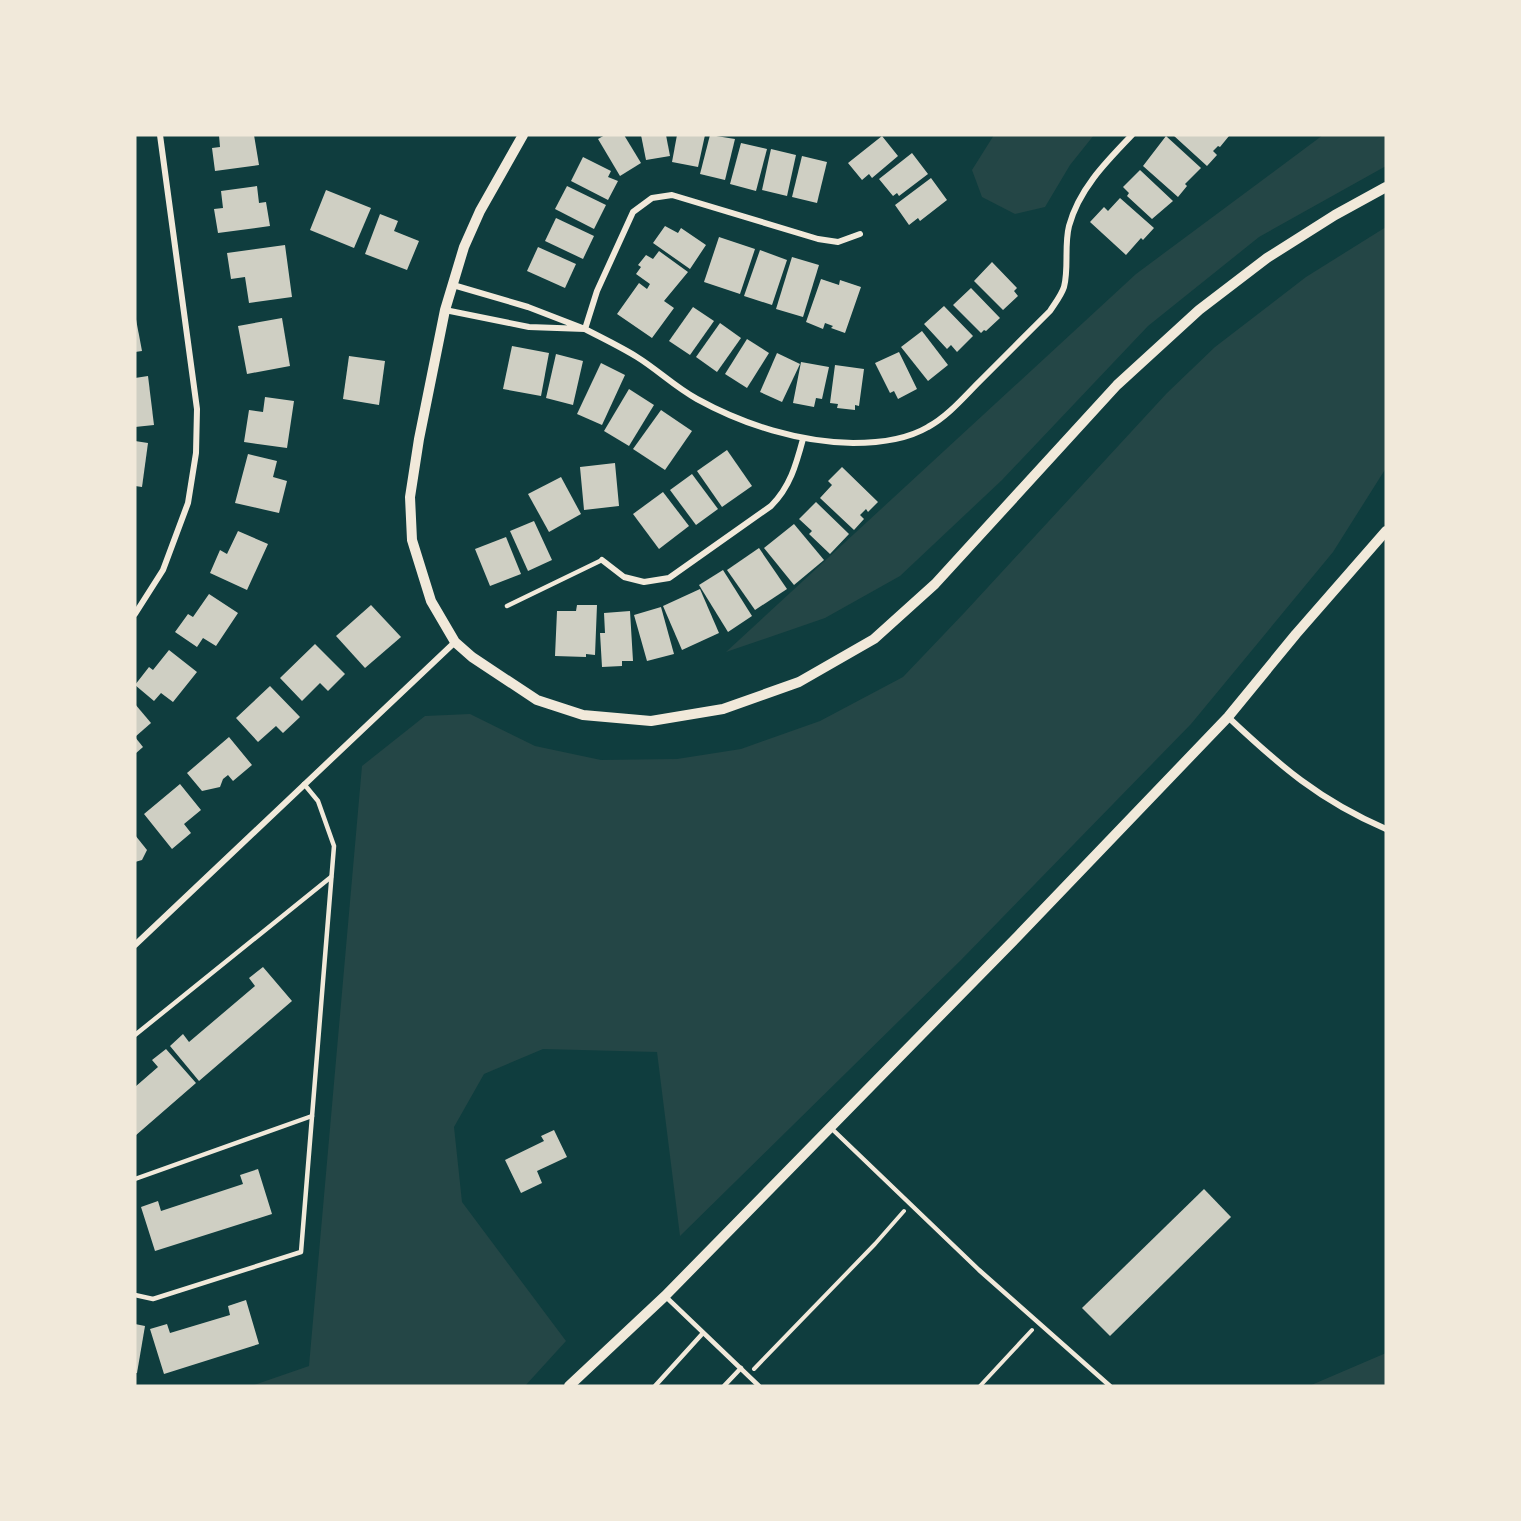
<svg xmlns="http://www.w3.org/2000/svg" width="1521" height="1521" viewBox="0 0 1521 1521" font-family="Rubik,sans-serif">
<rect width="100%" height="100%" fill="#0f3d3e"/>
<g fill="#244646">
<polygon points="994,135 1094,135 1070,165 1045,207 1015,214 982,197 972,170"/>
<polygon points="1323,135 1386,135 1386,166 1259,237 1148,326 1002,480 900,576 825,618 726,652 1136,274"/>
<polygon points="1386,227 1386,468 1333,552 1191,724 961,960 680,1236 657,1052 543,1049 484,1074 454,1127 462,1202 566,1341 525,1386 251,1386 309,1366 362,766 425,716 470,714 535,746 601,760 677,759 741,749 820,721 903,677 965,612 1167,393 1215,347 1306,277"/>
<polygon points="1386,1353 1386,1386 1309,1386"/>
</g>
<g fill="#cfcfc3">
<polygon points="219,135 254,135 259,165 215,171 212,148 220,147"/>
<polygon points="605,135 624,135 641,163 620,176 598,139"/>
<polygon points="641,135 666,135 670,156 646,160"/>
<polygon points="677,135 705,135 698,167 672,162"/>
<polygon points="710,135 735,139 725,180 700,174"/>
<polygon points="1173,135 1228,135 1229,136 1220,147 1218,146 1213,151 1217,155 1207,166"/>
<polygon points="882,136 898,156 872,178 869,174 862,180 848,163"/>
<polygon points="1166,136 1201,168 1185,184 1187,186 1178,197 1143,166"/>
<polygon points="741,143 767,149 756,191 730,184"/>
<polygon points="771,149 796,155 787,196 762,190"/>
<polygon points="912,153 928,174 899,196 897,193 893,196 879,179"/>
<polygon points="802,156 827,162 817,203 792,197"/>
<polygon points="583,157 611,171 608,177 618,181 608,200 571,181"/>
<polygon points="1140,170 1173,201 1152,219 1127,196 1129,193 1123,187"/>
<polygon points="931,178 947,200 920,221 918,218 909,225 895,205"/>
<polygon points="257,186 259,203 266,202 270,226 218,233 214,209 223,208 221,191"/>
<polygon points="567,186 606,205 594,229 555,209"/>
<polygon points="326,190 371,208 354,248 310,230"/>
<polygon points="1120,198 1154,228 1143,240 1141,238 1126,255 1090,222 1104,207 1108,211"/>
<polygon points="380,214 398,221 394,231 419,241 407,270 365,254"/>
<polygon points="556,218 594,236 583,259 545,241"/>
<polygon points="665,226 678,233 681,228 706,245 690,269 653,243"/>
<polygon points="719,237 755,249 740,294 704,282"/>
<polygon points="285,245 292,297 249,303 245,277 231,279 227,253"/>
<polygon points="538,247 576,264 565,288 527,271"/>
<polygon points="760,250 787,260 772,305 744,296"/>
<polygon points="659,251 688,272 664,301 674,308 652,338 617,314 639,283 647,289 650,284 636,274 641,267 638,265 646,255 653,259"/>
<polygon points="792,257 819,265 803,317 776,309"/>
<polygon points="992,262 1017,288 1014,291 1018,296 1003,310 974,281"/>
<polygon points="821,279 839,285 840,280 861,287 845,333 831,328 833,326 825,323 823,329 806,322"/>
<polygon points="971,288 1000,318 986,331 984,330 981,333 953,305"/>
<polygon points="944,306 973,336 957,352 951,345 947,349 924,324"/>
<polygon points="693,307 714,321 690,355 669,341"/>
<polygon points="135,314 142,351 135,352"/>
<polygon points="282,318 290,366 247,374 238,326"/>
<polygon points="720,323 741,338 717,372 696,357"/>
<polygon points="922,331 948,365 928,381 901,347"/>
<polygon points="747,339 769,353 747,388 725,374"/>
<polygon points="512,346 549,353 541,396 503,389"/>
<polygon points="899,352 917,389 898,399 894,391 890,393 875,363"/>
<polygon points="777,353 800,364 782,402 760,392"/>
<polygon points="556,354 583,361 573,405 546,398"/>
<polygon points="349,356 385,361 379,405 343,399"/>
<polygon points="801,362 829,367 822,399 816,398 814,407 793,403"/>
<polygon points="601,363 625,375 602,425 577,414"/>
<polygon points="835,365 864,369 859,406 855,405 855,410 837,408 838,404 830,403"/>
<polygon points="148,376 154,425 135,427 135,378"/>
<polygon points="629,389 654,405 629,446 604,431"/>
<polygon points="265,397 294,401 287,448 244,442 249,410 263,412"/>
<polygon points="661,410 692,431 665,470 633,449"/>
<polygon points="135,441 148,443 142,487 135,486"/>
<polygon points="727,450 752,486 722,507 697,471"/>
<polygon points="248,454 277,461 273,477 287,481 279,513 235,503"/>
<polygon points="615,463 619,506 584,510 580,467"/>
<polygon points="842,467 878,502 868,512 866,509 860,515 864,519 854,530 820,498 832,485 828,481"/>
<polygon points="692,474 718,509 696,525 670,490"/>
<polygon points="561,477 581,514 549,532 528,494"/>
<polygon points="663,492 689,526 659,549 633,514"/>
<polygon points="816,502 849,534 830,554 809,534 812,531 799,519"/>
<polygon points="534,521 552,560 528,571 510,531"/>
<polygon points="794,524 824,560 794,585 764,548"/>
<polygon points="238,531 268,544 247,590 210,573 220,550 227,554"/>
<polygon points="506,537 521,574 490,586 475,549"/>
<polygon points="759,548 787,589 755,610 727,570"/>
<polygon points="723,570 752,616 728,632 699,585"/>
<polygon points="700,589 719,633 682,650 663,606"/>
<polygon points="209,594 238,613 216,646 203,638 197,647 175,632 188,614 193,617"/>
<polygon points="371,605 401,637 365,668 336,636"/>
<polygon points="577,605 597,605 595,655 586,654 586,657 555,656 557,611 576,611"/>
<polygon points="661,607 674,654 647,661 634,615"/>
<polygon points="630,611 633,661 622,661 622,666 602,667 600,633 605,633 604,613"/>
<polygon points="315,644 345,674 328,691 320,683 302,701 280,678"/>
<polygon points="169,650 197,672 173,702 161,693 154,701 135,685 149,667 153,670"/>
<polygon points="270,686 300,717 283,733 276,726 258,742 236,718"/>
<polygon points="135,704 151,723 135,737"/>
<polygon points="135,737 143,747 135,754"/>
<polygon points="229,737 252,765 233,781 228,775 223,779 220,787 202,791 187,773"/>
<polygon points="180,784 201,810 184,824 191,833 172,849 144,814"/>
<polygon points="135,835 147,850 142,860 135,862"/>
<polygon points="263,967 292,1001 199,1081 170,1046 183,1034 189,1042 255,986 249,978"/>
<polygon points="166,1049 196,1083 135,1136 135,1087 158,1067 152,1060"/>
<polygon points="554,1130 567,1157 537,1171 542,1183 521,1193 505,1160 544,1141 541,1136"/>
<polygon points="258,1169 272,1214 155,1251 141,1207 158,1201 161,1211 243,1184 240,1175"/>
<polygon points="1204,1189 1231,1217 1110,1336 1082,1308"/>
<polygon points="246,1300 259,1344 164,1374 150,1329 167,1324 170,1333 230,1315 228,1306"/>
<polygon points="135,1324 145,1326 137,1373 135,1373"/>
</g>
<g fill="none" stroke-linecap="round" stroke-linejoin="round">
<g stroke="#f1e9da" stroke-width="4">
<polyline points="754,1369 875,1244 904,1211"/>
<polyline points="980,1386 1032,1330"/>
</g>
<g stroke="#f1e9da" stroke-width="4.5">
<polyline points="507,606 602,560"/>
<polyline points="135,1035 331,877"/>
<polyline points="831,1128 979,1270 1110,1386"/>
<polyline points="135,1179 312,1116"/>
<polyline points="135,1295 153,1299 301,1252 334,846 318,801 304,784"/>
<polyline points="665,1296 759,1386"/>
<polyline points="655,1386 703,1333"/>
<polyline points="724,1386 741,1368"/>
</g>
<g stroke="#f1e9da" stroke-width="6">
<path d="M860,234L838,242L818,239L672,195L652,198L633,212L597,291L585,329C602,338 621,347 637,357C658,370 675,387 697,399C744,425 799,442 853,443C878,443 906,440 928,427C948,416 963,398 979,382C1003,358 1026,335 1050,311C1055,303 1061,296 1064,287C1069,268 1064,246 1069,226C1079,189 1106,162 1132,135"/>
<polyline points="445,310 529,327 585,329 528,307 453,285"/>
<path d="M602,560L624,577L644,582L669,578L771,506C790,487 796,465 803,439"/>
<polyline points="135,614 163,570 188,503 196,453 197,409 160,135"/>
<path d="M1228,717C1280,766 1319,800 1386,829"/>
<polyline points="135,945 455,642"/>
</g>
<g stroke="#f1e9da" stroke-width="10">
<polyline points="523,135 480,211 464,247 445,310 419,439 410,497 412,540 431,601 455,642 472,657 537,700 583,715 651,721 723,709 799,682 874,639 935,584 1117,385 1199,310 1267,258 1335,215 1386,187"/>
<polyline points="569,1386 665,1296 1018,936 1228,717 1296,634 1386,531"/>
</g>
</g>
<rect width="1521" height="1521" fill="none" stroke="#f1e9da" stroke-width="273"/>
</svg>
